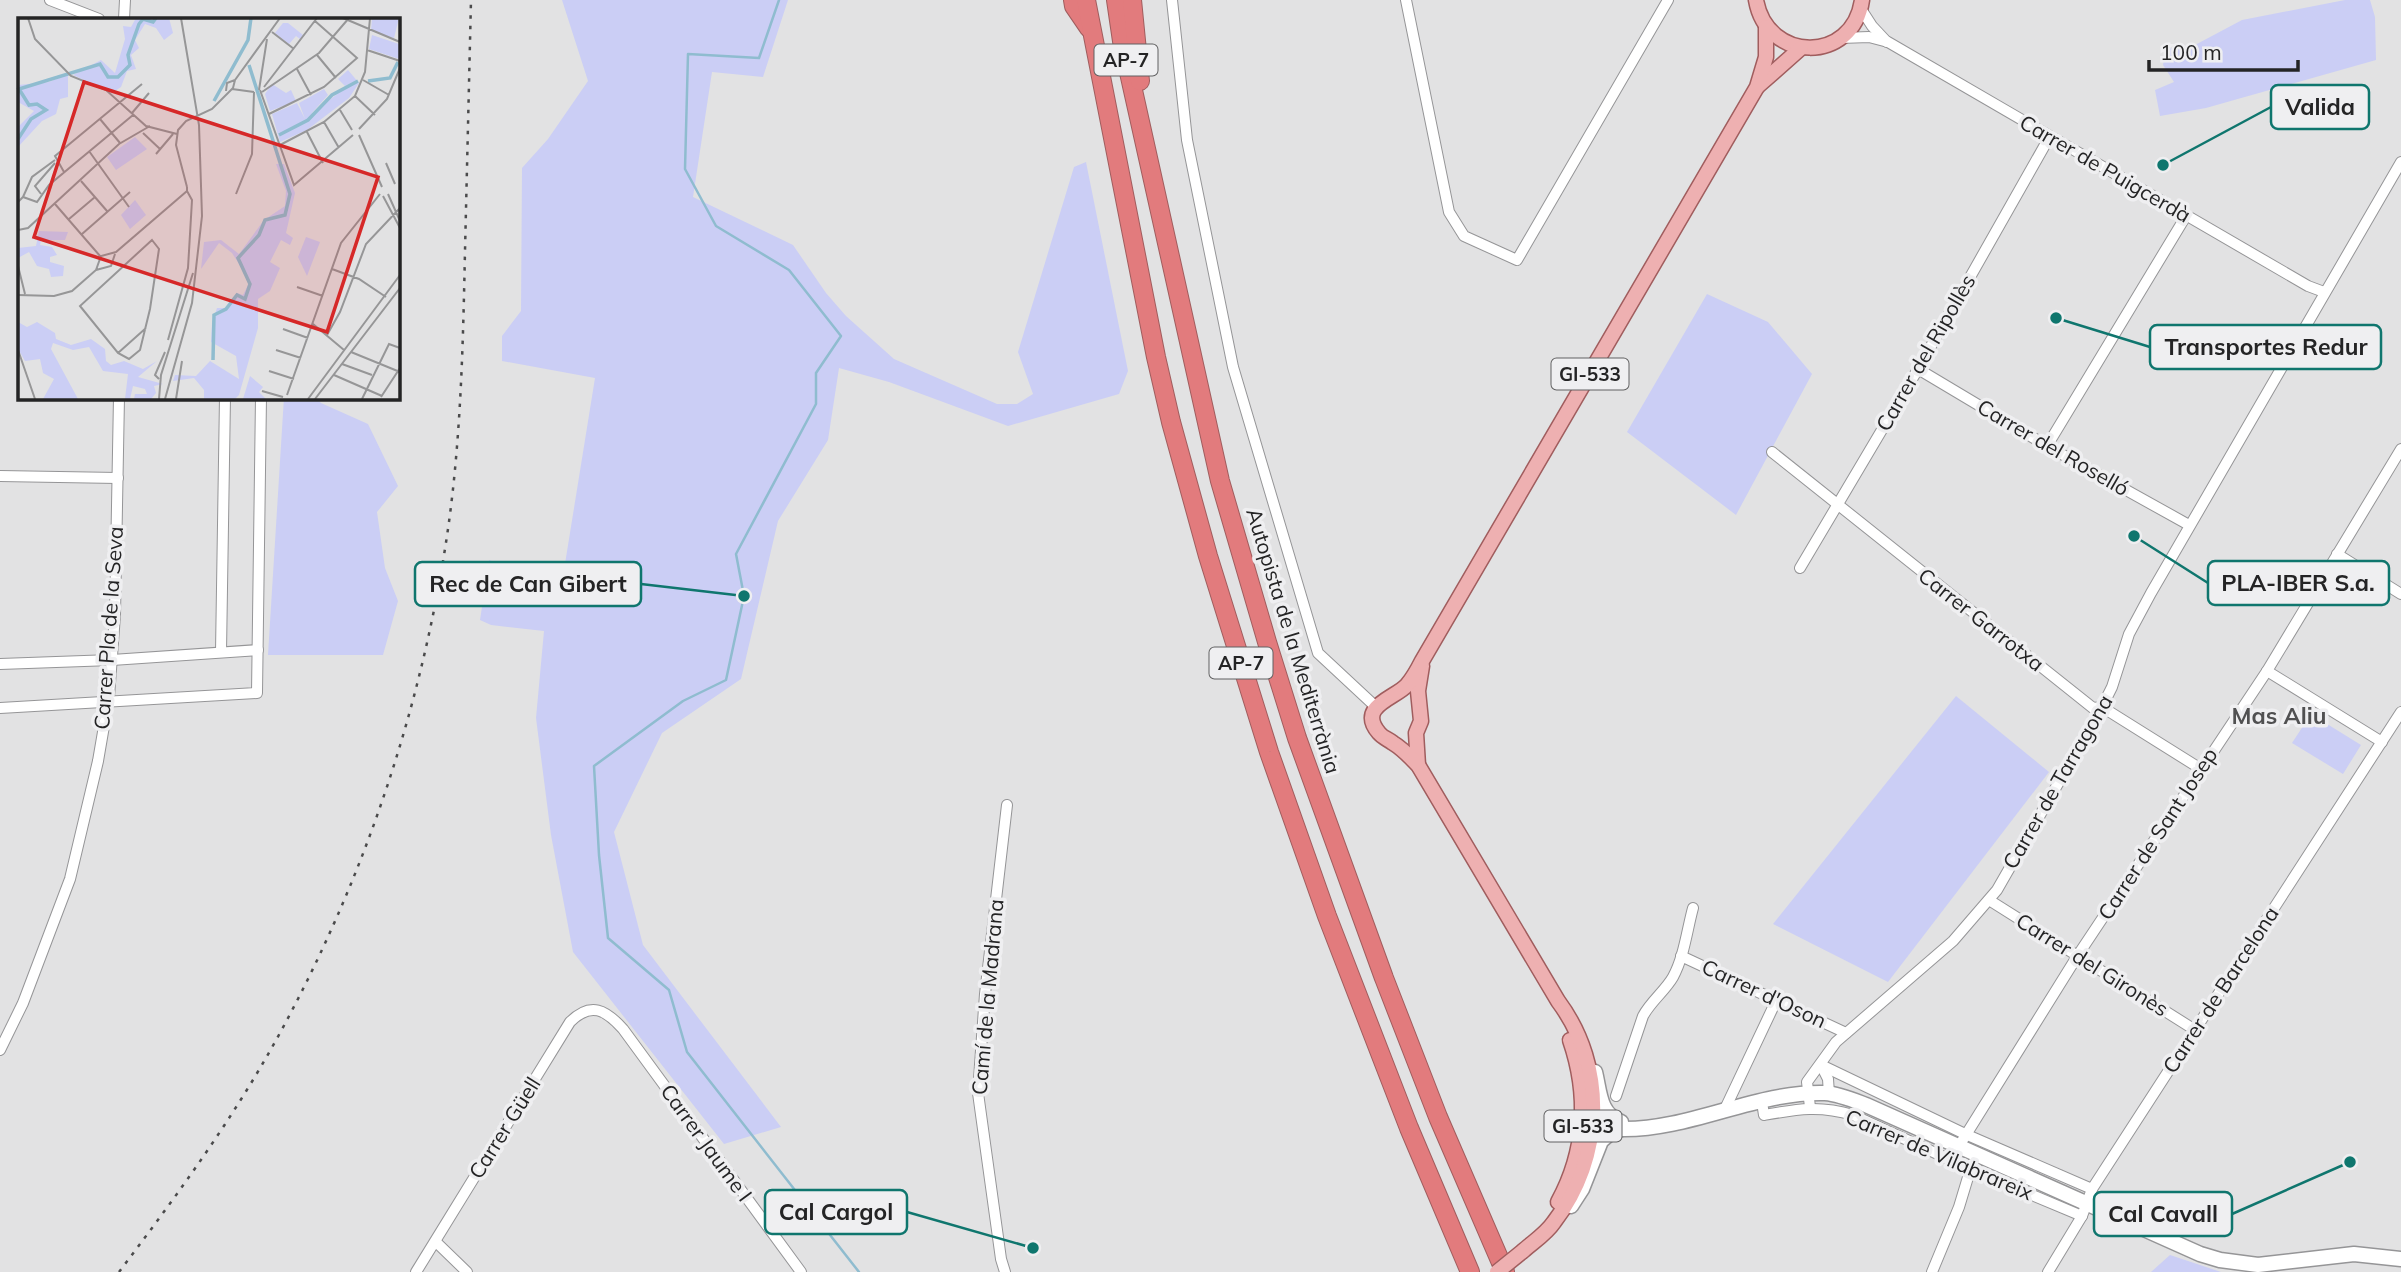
<svg xmlns="http://www.w3.org/2000/svg" width="2401" height="1272" viewBox="0 0 2401 1272" font-family="Mulish,sans-serif">
<rect width="100%" height="100%" fill="#e2e2e3"/>
<g fill="#cbcef5">
<polygon points="562,0 788,0 763,77 712,72 693,197 793,245 826,293 846,316 894,359 997,404 1017,404 1033,394 1018,352 1074,167 1086,162 1128,371 1119,394 1008,426 889,382 839,368 828,440 778,521 741,679 662,733 614,832 643,945 781,1127 724,1144 573,952 551,835 536,718 544,631 491,625 480,620 489,560 554,586 564,570 595,378 502,361 502,336 521,311 522,168 548,139 588,81"/>
<polygon points="2345,0 2370,0 2375,17 2376,60 2206,108 2160,116 2155,90 2174,82 2163,65 2166,49 2195,45 2242,20"/>
<polygon points="1707,294 1768,322 1812,374 1736,515 1627,432"/>
<polygon points="284,397 315,397 321,403 368,424 398,486 377,512 385,568 398,601 383,655 268,655"/>
<polygon points="1956,696 2049,772 1888,982 1773,924"/>
<polygon points="2311,714 2361,745 2343,774 2292,743"/>
<polygon points="2170,1255 2221,1272 2151,1272"/>
</g>
<g fill="none" stroke-linecap="round" stroke-linejoin="round">
<polyline stroke="#8fbccf" stroke-width="2.5" points="779,0 759,58 688,54 685,169 716,226 789,270 841,336 816,373 816,404 736,554 744,596 726,680 683,701 594,766 599,855 608,938 669,990 687,1052 859,1272"/>
<g stroke="#959597" stroke-width="12">
<g id="street">
<polyline points="50,0 99,19"/>
<polyline points="1172,0 1187,140 1233,367 1318,653 1376,707"/>
<polyline points="1406,0 1449,212 1464,236 1517,260 1668,0"/>
<polyline points="1861,9 1872,26 1887,42"/>
<polyline points="124,19 125,0"/>
<polyline points="1841,38 1869,37 1888,42 2308,286 2324,292"/>
<polyline points="1918,369 2047,446 2189,525"/>
<polyline points="2047,446 2186,216"/>
<polyline points="1772,452 2093,708 2102,707 2201,769"/>
<polyline points="0,476 118,478"/>
<polyline points="2337,554 2401,594"/>
<polyline points="1800,568 1918,369 2050,136"/>
<polyline points="221,652 225,397"/>
<polyline points="0,664 112,660 258,650"/>
<polyline points="2267,671 2382,742"/>
<polyline points="0,708 257,693 261,397"/>
<polyline points="1989,900 2195,1030"/>
<polyline points="1681,956 1846,1033"/>
<polyline points="0,1050 23,1003 70,879 98,761 109,697 115,615 119,397"/>
<polyline points="1821,1065 1965,1134 2092,1189"/>
<polyline points="1821,1065 1828,1079 1829,1094"/>
<path d="M1616,1096L1643,1016C1651,1001 1665,991 1673,977C1684,957 1687,930 1693,908"/>
<path d="M1762,1102L1764,1115C1798,1109 1819,1105 1853,1115L1970,1169L2082,1216"/>
<polyline points="1810,1107 1807,1082 1836,1042 1953,941 1997,890 2102,707 2112,687 2129,634 2151,593 2401,162"/>
<polyline points="1724,1111 1777,999"/>
<polyline points="1959,1146 2078,955 2267,671 2401,449"/>
<polyline points="436,1242 467,1272"/>
<path d="M416,1272L570,1022C591,1001 606,1010 623,1029L801,1272"/>
<polyline points="1005,1272 1001,1259 978,1093 985,994 1007,805"/>
<polyline points="1932,1272 1959,1207 1972,1164"/>
<polyline points="2048,1272 2082,1216 2092,1189 2401,712"/>
</g>
</g>
<g stroke="#959597" stroke-width="17">
<g id="secondary">
<path d="M1595,1072C1600,1092 1599,1114 1621,1122"/>
<path d="M1589,1105C1594,1117 1608,1129 1622,1129C1691,1130 1756,1091 1825,1093C1839,1094 1853,1100 1866,1105L2200,1254L2220,1260L2258,1265L2354,1254L2401,1259"/>
<polyline points="1571,1206 1582,1189 1601,1141 1608,1135 1621,1129"/>
</g>
</g>
<g stroke="#a05d5e" stroke-width="17">
<g id="primary">
<path d="M1756,0C1767,63 1853,64 1862,0"/>
<polyline points="1758,86 1801,48"/>
<polyline points="1418,765 1416,733 1421,721 1418,691 1422,666"/>
<path d="M1558,1202C1586,1151 1589,1095 1570,1040"/>
<path d="M1523,1251C1533,1242 1546,1234 1554,1222C1604,1157 1607,1067 1558,1001L1418,765C1410,757 1403,749 1393,743C1388,739 1383,738 1379,733C1356,706 1396,698 1407,685C1413,678 1418,669 1422,661L1757,87L1766,57V27"/>
</g>
</g>
<g stroke="#a05d5e" stroke-width="20">
<g id="highway">
<polyline points="1073,0 1074,6 1089,28"/>
<polyline points="1086,0 1156,357 1171,422 1208,556 1269,752 1327,916 1409,1128 1470,1272"/>
<polyline points="1116,0 1122,41 1220,481 1267,642 1297,738 1384,978 1438,1117 1505,1272"/>
<polyline points="1132,0 1140,81"/>
</g>
</g>
<use href="#street" stroke="#fff" stroke-width="10"/>
<use href="#secondary" stroke="#fff" stroke-width="14"/>
<use href="#primary" stroke="#eeb0b1" stroke-width="14"/>
<use href="#highway" stroke="#e27b7d" stroke-width="18"/>
<path stroke="#4a4a4b" stroke-width="2.5" stroke-dasharray="3.5 7" stroke-linecap="butt" d="M119,1272C175,1198 230,1123 275,1042C363,883 422,709 448,529C461,437 463,344 465,251C467,168 469,84 471,0"/>
<g stroke="#a05d5e" stroke-width="17" stroke-linecap="butt">
<polyline id="primary-bridge" points="1497,1272 1523,1251"/>
</g>
<use href="#primary-bridge" stroke="#eeb0b1" stroke-width="14"/>
</g>
<g text-anchor="middle" stroke-width="7" stroke-linejoin="round" paint-order="stroke">
<g fill="#efeff1" stroke="#616162" stroke-width="2">
<rect x="1094.5" y="44.5" width="63" height="31" rx="5"/>
<rect x="1551.5" y="358.5" width="77" height="31" rx="5"/>
<rect x="1209.5" y="647.5" width="63" height="31" rx="5"/>
<rect x="1544.5" y="1110.5" width="77" height="31" rx="5"/>
</g>
<g font-size="19" font-weight="bold" fill="#242425">
<text x="1126" y="67">AP-7</text>
<text x="1590" y="381">GI-533</text>
<text x="1241" y="670">AP-7</text>
<text x="1583" y="1133">GI-533</text>
</g>
<g font-size="21" fill="#242425" stroke="#efeff1">
<text transform="translate(2105 169) rotate(30)" y="7">Carrer de Puigcerdà</text>
<text transform="translate(1926 353) rotate(-60)" y="7">Carrer del Ripollès</text>
<text transform="translate(2053 448) rotate(30)" y="7">Carrer del Roselló</text>
<text transform="translate(1981 620) rotate(38)" y="7">Carrer Garrotxa</text>
<text transform="translate(109 628) rotate(-86)" y="7">Carrer Pla de la Seva</text>
<text transform="translate(1293 641) rotate(73)" y="7">Autopista de la Mediterrània</text>
<text transform="translate(2058 782) rotate(-60)" y="7">Carrer de Tarragona</text>
<text transform="translate(2158 834) rotate(-57)" y="7">Carrer de Sant Josep</text>
<text transform="translate(2092 965) rotate(32)" y="7">Carrer del Gironès</text>
<text transform="translate(2221 990) rotate(-57)" y="7">Carrer de Barcelona</text>
<text transform="translate(1764 994) rotate(25)" y="7">Carrer d'Oson</text>
<text transform="translate(988 997) rotate(-85)" y="7">Camí de la Madrana</text>
<text transform="translate(505 1128) rotate(-58)" y="7">Carrer Güell</text>
<text transform="translate(706 1143) rotate(54)" y="7">Carrer Jaume I</text>
<text transform="translate(1939 1155) rotate(23)" y="7">Carrer de Vilabrareix</text>
</g>
<g font-size="23" font-weight="bold" fill="#505051" stroke="#efeff1">
<text x="2279" y="724">Mas Aliu</text>
</g>
</g>
<g transform="translate(18 18)">
<rect width="382" height="382" fill="#e2e2e3"/>
<path d="M118,0H151L155,15L146,22L138,10L127,6L117,22L121,30L113,37L118,51L109,53L103,69L94,75L55,57L83,42L97,55L107,21L105,8L113,9ZM354,0H381L376,20L353,13ZM265,5H270L285,17L282,21L278,18L271,26L257,15ZM354,17L381,26V41L351,31ZM330,52L341,65L331,80L289,112L262,124L254,96L279,85L287,101L281,85L306,71L310,77L293,96L335,64L327,68L320,61ZM50,56V79L42,81L38,96L24,103L0,129V109L16,93L0,84V67L31,64ZM254,66L268,75L273,72L278,83L252,93L247,76ZM117,119L129,131L98,152L89,139ZM258,146H266L277,175L268,215L275,220L272,227L263,222L252,244L262,250L252,273L240,281V310L221,377L217,381H186V372L176,360L155,363L157,357L178,358L192,343L221,361L218,338L193,324L194,305L199,290H207L219,275L225,277L232,263L214,235L201,225L183,251L186,224L203,222L221,236L246,202L267,188L268,173ZM117,182L128,197L112,211L103,197ZM21,213L50,214L47,222H23L22,227L34,229L39,237L32,239V244L46,248L45,258L33,259L31,251L19,248L11,234L0,240V230L18,228ZM288,219L302,224L289,258L280,239ZM0,304L9,309L19,304L37,315L38,321L53,327L73,321L87,331L88,343L93,347L106,343L125,351L139,343L120,359L145,366L136,368L138,375L133,381H116L117,376H129L127,371L115,368L112,381H107L110,356L85,353L71,329L55,332L35,325L33,331L60,381H25L36,361L25,355L22,341L7,343L0,331ZM232,358L245,369L241,374L248,381H225Z" fill="#cbcef5"/>
<path fill="none" stroke="#8fbccf" stroke-width="3.5" d="M350,63L372,60L380,44M196,83L230,22L233,0M261,117L290,102L314,77L340,63M0,121L13,101L28,92L19,86L11,87L1,71L82,46L90,59H100L112,47L110,37L121,6L125,1L135,4L138,0M195,342L196,297L208,291L219,277L227,281L232,266L220,240L241,217L247,202L267,197L272,176L231,47"/>
<path fill="none" stroke="#969697" stroke-width="2" d="M10,0L17,21L53,58L88,72L128,108L159,116M325,0L382,24M254,14L276,31M349,32L382,43M299,37L318,60M279,51L293,77M345,62L371,77M246,69L299,0M214,71L236,74M241,72L249,21M242,72L276,167L335,117M208,73L209,65L217,62L262,0M244,74L301,35L331,0M337,78L357,97M322,92L334,112M114,95L131,75M251,96L306,69L339,40L297,3M82,101L102,125M306,104L321,130M341,111L369,81L382,50M289,114L305,145M125,115L142,131M341,117L364,169M262,127L306,104L337,78L347,54L352,0M71,133L111,189M138,136L155,116M368,145L377,166M46,154L37,138L124,66M63,163L89,193M169,169L158,127L160,112L168,103L194,91L215,70L217,62M23,176L17,168L37,145M218,176L234,136L236,74M370,176L382,203M365,178L382,210M5,179L14,159L37,142M0,184L5,179L19,184L31,167L115,97M37,186L82,238M51,201L77,179M0,212L10,210L101,126L132,108M64,216L112,174M134,222L141,231L132,291L122,332L111,341L100,335L62,288ZM0,248L7,276M314,251L341,261L368,279M78,252L93,248L97,236M279,269L305,278M0,277L36,278L54,273L78,252L83,238L98,234L169,173V169M295,306L326,332M265,311L290,320M309,317L322,294L348,226L382,190M150,322L170,250L174,182L169,173M0,332L17,381M258,332L283,340M333,334L382,354M100,335L128,310M324,346L354,357M251,353L276,361M316,357L364,378M141,361L137,357L147,334M244,373L265,379M269,377L323,225L362,176M363,379L382,350M141,381L143,357L175,255M147,381L174,285L184,198L181,107L163,0M158,381L164,343M290,381L382,257M297,381L382,270M344,381L371,326L382,330"/>
<path fill="#d62828" fill-opacity="0.15" stroke="#d62828" stroke-width="3.5" d="M66,64L360,159L309,314L16,219Z"/>
<rect width="382" height="382" fill="none" stroke="#242425" stroke-width="3.5"/>
</g>
<path fill="none" stroke="#0f766e" stroke-width="2.5" d="M2163 165L2271 107M2056 318L2150 347M2134 536L2208 583M744 596L641 584M1033 1248L907 1212M2350 1162L2232 1214"/>
<g fill="#0f766e" stroke="#efeff1" stroke-width="2.5">
<circle cx="2163" cy="165" r="7"/>
<circle cx="2056" cy="318" r="7"/>
<circle cx="2134" cy="536" r="7"/>
<circle cx="744" cy="596" r="7"/>
<circle cx="1033" cy="1248" r="7"/>
<circle cx="2350" cy="1162" r="7"/>
</g>
<g fill="#efeff1" stroke="#0f766e" stroke-width="2.5">
<rect x="2271" y="85" width="98" height="44" rx="7"/>
<rect x="2150" y="325" width="231" height="44" rx="7"/>
<rect x="2208" y="561" width="181" height="44" rx="7"/>
<rect x="415" y="562" width="226" height="44" rx="7"/>
<rect x="765" y="1190" width="142" height="44" rx="7"/>
<rect x="2094" y="1192" width="138" height="44" rx="7"/>
</g>
<g font-size="23" text-anchor="middle" font-weight="bold" fill="#242425">
<text x="2320" y="115">Valida</text>
<text x="2266" y="355">Transportes Redur</text>
<text x="2298" y="591">PLA-IBER S.a.</text>
<text x="528" y="592">Rec de Can Gibert</text>
<text x="836" y="1220">Cal Cargol</text>
<text x="2163" y="1222">Cal Cavall</text>
</g>
<path d="M2149 60v10h149v-10" fill="none" stroke="#242425" stroke-width="3.5"/>
<text x="2160" y="60" font-size="21" fill="#242425" stroke="#efeff1" stroke-width="5" paint-order="stroke">100 m</text>
</svg>
